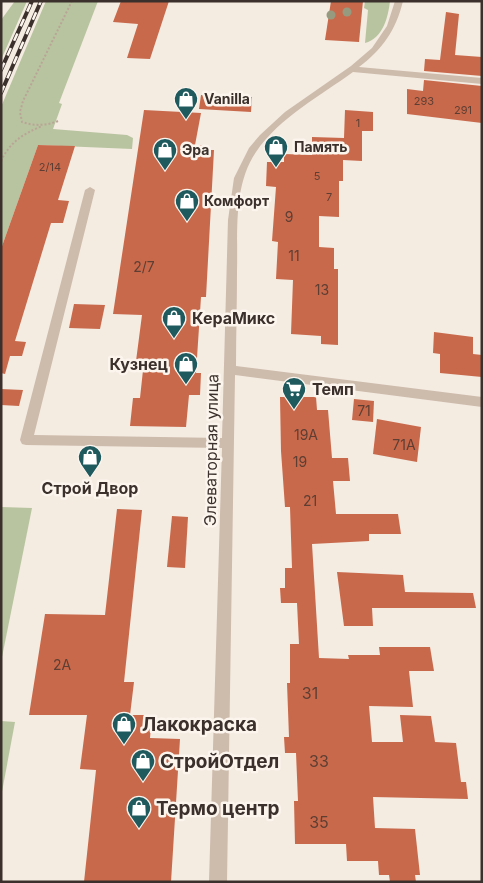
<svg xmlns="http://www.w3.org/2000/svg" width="483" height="883" viewBox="0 0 483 883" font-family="Inter,sans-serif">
<rect width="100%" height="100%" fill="#f4ebe1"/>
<g fill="#b8c4a0">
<polygon points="15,1 27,1 1,60 1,20"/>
<polygon points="46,1 98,1 59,103 62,104 53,129 127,135 133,138 132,149 38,145 1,249 1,107"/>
<path d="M365,1H390C388,18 383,38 365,43L368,10L364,8Z"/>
<polygon points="1,507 32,508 1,662"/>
<polygon points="1,721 15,722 1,797"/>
</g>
<g fill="#c8694b">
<polygon points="121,1 169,1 150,59 127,58 138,24 113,22"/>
<polygon points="331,1 363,1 359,42 325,40"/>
<polygon points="446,12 459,14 455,55 482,57 482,76 424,71 425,59 440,60"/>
<polygon points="424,80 482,86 482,123 407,114 407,89 423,91"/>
<polygon points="201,95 252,97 251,112 199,109"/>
<polygon points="144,110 201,113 195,145 204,146 204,150 214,150 206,297 201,297 196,373 201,373 200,395 189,395 186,427 130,426 133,398 140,398 144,361 136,361 142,315 113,314"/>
<polygon points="345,110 373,112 373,131 362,131 362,161 343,160 343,181 339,181 339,217 319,216 319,247 334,248 334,269 338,269 338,345 321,344 321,336 291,334 293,280 276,279 278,242 272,241 276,187 266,186 267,162 284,162 284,154 312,155 312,137 344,138"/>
<polygon points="38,145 75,146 58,200 69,201 63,223 51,223 15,341 26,342 22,356 10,356 5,374 1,373 1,249"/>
<polygon points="74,304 105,305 100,329 69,328"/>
<polygon points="434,332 473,337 473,354 482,355 482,377 440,373 440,354 433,353"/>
<polygon points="1,389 23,390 19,406 1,405"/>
<polygon points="280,397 316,397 317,410 328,410 332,458 348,458 350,481 333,481 336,514 398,514 401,534 369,534 369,541 312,544 319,658 349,659 348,655 380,655 379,647 430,647 434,671 409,671 413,707 369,706 372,742 403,742 400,715 431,716 435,742 456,743 461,782 466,782 468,799 373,797 375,828 415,829 420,875 415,875 416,882 390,882 389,875 379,875 378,861 347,861 346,844 295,844 294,801 298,801 296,753 285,753 284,737 289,737 287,683 290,683 290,644 299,644 297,603 281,603 280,588 285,588 285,568 292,568 290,507 285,507 281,451"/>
<polygon points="354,399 374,401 373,422 352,420"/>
<polygon points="377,419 421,427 417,462 373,454"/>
<polygon points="117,509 142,510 124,682 134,682 130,715 152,715 150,738 180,739 171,882 84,882 96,770 80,769 87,715 29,715 45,614 105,615"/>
<polygon points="172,516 188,517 185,568 167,567"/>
<polygon points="337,572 403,575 405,592 473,593 476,608 372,608 373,626 344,626"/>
</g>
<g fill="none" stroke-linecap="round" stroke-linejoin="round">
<g stroke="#b9a596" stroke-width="2" stroke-dasharray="2 2" stroke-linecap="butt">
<path d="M58,121C46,126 34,126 22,122L20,112L23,101L72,1"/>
<path d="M1,161C10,142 23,134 42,126"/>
</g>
<path fill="#cdbbac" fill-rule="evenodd" d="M395,1H403C396,30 382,50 359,67L482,78V84L353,72C320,96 280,117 256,152C233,186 238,231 237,271C237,302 236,334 236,366L482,397V407L235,375L227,882H209L222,448L26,445L22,444L20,440L85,190L90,187L95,190L34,435L222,438L228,220L234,178L249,148L260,135L285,112L351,66L372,48L387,26Z"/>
<g stroke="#3b302b" stroke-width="4">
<g id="rail">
<polyline points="1,70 32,1"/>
<polyline points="1,93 41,1"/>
</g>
</g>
<use href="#rail" stroke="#fbf5ee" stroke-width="2.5" stroke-dasharray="8" stroke-linecap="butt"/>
</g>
<g fill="#969b7f">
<circle cx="347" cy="12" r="4.5"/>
<circle cx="331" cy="15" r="4.5"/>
</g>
<defs>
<g id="shop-pin" transform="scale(1.25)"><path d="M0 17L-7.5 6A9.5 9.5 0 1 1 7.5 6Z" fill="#1f5a5e" stroke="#fbf5ee"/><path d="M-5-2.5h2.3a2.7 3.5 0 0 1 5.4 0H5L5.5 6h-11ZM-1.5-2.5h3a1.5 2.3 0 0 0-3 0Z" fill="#fff"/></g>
<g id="supermarket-pin" transform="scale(1.25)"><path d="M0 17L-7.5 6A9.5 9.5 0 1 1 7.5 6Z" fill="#1f5a5e" stroke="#fbf5ee"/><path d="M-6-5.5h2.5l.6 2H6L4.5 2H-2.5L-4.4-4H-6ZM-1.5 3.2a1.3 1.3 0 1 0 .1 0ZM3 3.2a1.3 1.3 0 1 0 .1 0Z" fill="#fff"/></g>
</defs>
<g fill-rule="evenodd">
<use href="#shop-pin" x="186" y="99"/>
<use href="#shop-pin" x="276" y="147"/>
<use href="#shop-pin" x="165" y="150"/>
<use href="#shop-pin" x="187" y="201"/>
<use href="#shop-pin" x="174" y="318"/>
<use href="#shop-pin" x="186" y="364"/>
<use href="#supermarket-pin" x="294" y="389"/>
<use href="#shop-pin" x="90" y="457"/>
<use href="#shop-pin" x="124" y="724"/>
<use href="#shop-pin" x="143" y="761"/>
<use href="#shop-pin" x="139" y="808"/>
</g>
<g text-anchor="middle" stroke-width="5" stroke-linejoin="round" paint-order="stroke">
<g font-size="11" fill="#5e3e33">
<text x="424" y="105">293</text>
<text x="463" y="114">291</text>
<text x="358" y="127">1</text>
<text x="50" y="171">2/14</text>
<text x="317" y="180">5</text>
<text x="329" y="201">7</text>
</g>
<g font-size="14" font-weight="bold" fill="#3b302b" stroke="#fbf5ee" text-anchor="start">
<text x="204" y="104">Vanilla</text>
<text x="294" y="152">Память</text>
<text x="182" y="155">Эра</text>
<text x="204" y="206">Комфорт</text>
</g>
<g font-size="14" fill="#5e3e33">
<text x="289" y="222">9</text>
<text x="294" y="261">11</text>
<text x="144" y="272">2/7</text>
<text x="322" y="295">13</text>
<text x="364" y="416">71</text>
<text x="306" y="440">19А</text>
<text x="404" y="450">71А</text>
<text x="300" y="467">19</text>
<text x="310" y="506">21</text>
<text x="62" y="670">2А</text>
</g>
<g font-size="16" font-weight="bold" fill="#3b302b" stroke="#fbf5ee" text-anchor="start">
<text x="192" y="324">КераМикс</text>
<text x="168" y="370" text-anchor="end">Кузнец</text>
<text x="312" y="395">Темп</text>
<text x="90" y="494" text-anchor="middle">Строй Двор</text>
</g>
<g font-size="16" fill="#3b302b" stroke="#fbf5ee">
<text transform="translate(211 450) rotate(-89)" y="6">Элеваторная улица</text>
</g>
<g font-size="16" fill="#5e3e33">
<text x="310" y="699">31</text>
<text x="319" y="767">33</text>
<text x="319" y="828">35</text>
</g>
<g font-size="19" font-weight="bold" fill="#3b302b" stroke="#fbf5ee" text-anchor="start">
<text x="142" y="731">Лакокраска</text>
<text x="160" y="768">СтройОтдел</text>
<text x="156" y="815">Термо центр</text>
</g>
</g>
<rect width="483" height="883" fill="none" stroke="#3b302b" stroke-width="5"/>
</svg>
